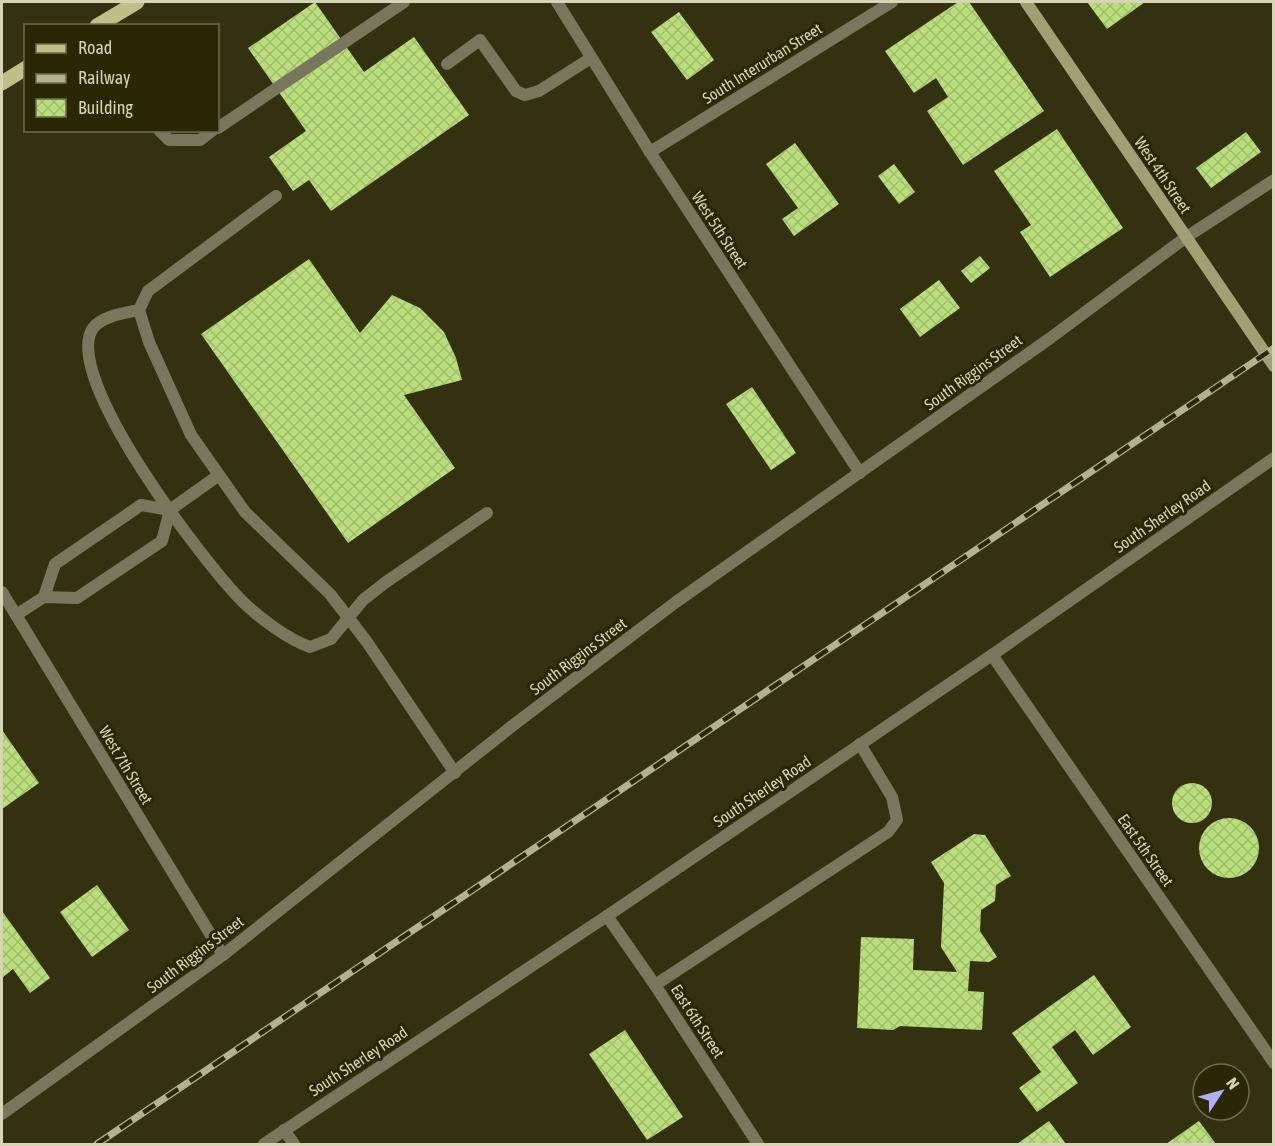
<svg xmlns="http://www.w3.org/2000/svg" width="1275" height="1146" viewBox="0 0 1275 1146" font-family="'Asap Condensed',sans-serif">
<defs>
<pattern id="building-cross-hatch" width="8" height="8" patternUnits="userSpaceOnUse" patternTransform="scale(1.5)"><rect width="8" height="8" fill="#b9de7b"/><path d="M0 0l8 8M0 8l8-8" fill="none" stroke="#a1be6d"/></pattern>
</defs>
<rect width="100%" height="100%" fill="#33310f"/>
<g fill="url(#building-cross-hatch)">
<polygon points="315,2 364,72 414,37 469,115 331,211 309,180 293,191 269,157 306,131 248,48"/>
<polygon points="958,2 969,2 1044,111 963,165 927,111 948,97 936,78 914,93 885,51"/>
<polygon points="1087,2 1145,2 1107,29"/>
<polygon points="679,12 714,60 687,80 651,32"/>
<polygon points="1057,129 1123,228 1050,277 1020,232 1031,225 994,171"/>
<polygon points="1246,132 1261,152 1211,188 1196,168"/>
<polygon points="795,143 839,204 794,236 782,219 798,208 766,164"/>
<polygon points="894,164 915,192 899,204 878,176"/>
<polygon points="980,256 990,268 971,283 961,271"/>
<polygon points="309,259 360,333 392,295 420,308 444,332 456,358 462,380 404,395 455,468 348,543 201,334"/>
<polygon points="939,280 960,308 920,337 900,309"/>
<polygon points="752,387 796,453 771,470 726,404"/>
<polygon points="2,730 39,783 2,809"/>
<circle cx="1192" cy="803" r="20"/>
<circle cx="1229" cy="848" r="30"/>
<polygon points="974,834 985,835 1011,876 996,885 995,901 981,910 980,931 997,957 989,962 970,961 968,991 984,992 982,1030 900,1026 893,1030 857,1028 861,937 914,939 913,970 957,972 941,947 944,883 931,862"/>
<polygon points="97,885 129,930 92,957 60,912"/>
<polygon points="2,911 50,978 30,993 13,969 2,978"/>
<polygon points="1094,975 1131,1027 1093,1055 1075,1030 1052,1047 1078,1083 1037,1112 1019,1088 1041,1072 1012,1033"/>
<polygon points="625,1030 683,1117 647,1140 589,1054"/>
<polygon points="1049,1121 1066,1144 1017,1144"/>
<polygon points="1199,1121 1216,1144 1166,1144"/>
</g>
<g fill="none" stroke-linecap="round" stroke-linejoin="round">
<g stroke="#78775d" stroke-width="12">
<polyline points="447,64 480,40 516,91 525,95 539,91 591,58"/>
<polyline points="218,128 404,2"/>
<polyline points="159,130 169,140 200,140 213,130"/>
<polyline points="276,196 148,291 139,310 149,342 191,435 245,512 330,594 367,642 455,773"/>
<path d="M139,310C125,313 102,316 93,328C60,376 206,565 242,601C258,617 289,640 310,647L331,639L363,600L386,582L487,513"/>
<polyline points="44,597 55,564 141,505 170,510"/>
<polyline points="16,615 44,597 77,598 162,541 170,510 219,475"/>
<polyline points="655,985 888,832 897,820 892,797 860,744"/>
</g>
<g stroke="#78775d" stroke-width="12">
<polyline points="557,2 650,152 860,473"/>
<polyline points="650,152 892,2"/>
<polyline points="2,592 223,955"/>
<polyline points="992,655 1274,1063"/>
<polyline points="607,916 655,985 758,1144"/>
<polyline points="2,1114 223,955 516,723 676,602 1049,339 1185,238 1274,180"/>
<polyline points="284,1130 294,1144"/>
</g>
<polyline stroke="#78775d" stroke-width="12" points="264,1144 607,916 992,655 1274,458"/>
<polyline stroke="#a1a075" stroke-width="12" points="1026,2 1274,366"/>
<g stroke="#c1bf88" stroke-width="15">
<polyline points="97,26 137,2"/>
<polyline points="2,83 26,68"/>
</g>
<g stroke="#b2b190" stroke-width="7">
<polyline id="rail" points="97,1144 1274,348"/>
</g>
<use href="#rail" stroke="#292704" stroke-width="4.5" stroke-dasharray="14" stroke-linecap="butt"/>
</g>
<g text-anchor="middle" stroke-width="6" stroke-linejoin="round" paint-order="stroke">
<g font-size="16" fill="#d5d4b4" stroke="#292704">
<text transform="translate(762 63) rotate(-32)" y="6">South Interurban Street</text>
<text transform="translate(1163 175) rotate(56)" y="6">West 4th Street</text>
<text transform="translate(720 230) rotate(57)" y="6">West 5th Street</text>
<text transform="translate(973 372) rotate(-36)" y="6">South Riggins Street</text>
<text transform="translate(1162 516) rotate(-35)" y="6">South Sherley Road</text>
<text transform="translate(578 656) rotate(-37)" y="6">South Riggins Street</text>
<text transform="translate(126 765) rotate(59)" y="6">West 7th Street</text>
<text transform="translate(762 791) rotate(-34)" y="6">South Sherley Road</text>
<text transform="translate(1146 850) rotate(55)" y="6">East 5th Street</text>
<text transform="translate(195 954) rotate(-37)" y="6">South Riggins Street</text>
<text transform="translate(698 1021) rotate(57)" y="6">East 6th Street</text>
<text transform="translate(358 1061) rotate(-33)" y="6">South Sherley Road</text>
</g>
</g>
<rect width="1275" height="1146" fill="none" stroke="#d5d4b4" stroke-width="6"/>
<rect x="24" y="24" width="195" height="108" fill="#292704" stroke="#6e6c4a" stroke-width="1.5"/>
<rect x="36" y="44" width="30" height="9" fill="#c1bf88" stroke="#6e6c4a" stroke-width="1.5"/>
<text x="78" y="54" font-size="18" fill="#d5d4b4">Road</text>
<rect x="36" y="74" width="30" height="9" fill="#b2b190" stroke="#6e6c4a" stroke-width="1.5"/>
<text x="78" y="84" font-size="18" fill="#d5d4b4">Railway</text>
<rect x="36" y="99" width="30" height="18" fill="url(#building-cross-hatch)" stroke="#6e6c4a" stroke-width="1.5"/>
<text x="78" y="114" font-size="18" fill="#d5d4b4">Building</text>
<g transform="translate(1221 1092) rotate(54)"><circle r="28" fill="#292704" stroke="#6e6c4a" stroke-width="1.5"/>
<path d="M0-4.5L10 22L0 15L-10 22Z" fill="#b1adfa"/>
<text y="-9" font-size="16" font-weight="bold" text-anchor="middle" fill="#d5d4b4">N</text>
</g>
</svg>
